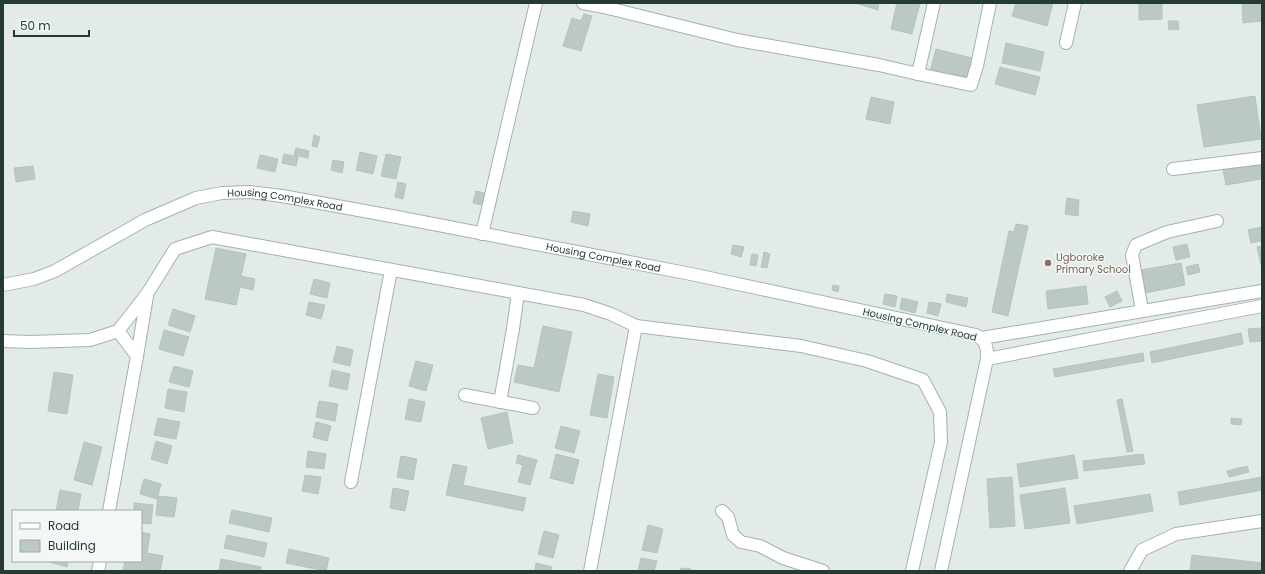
<svg xmlns="http://www.w3.org/2000/svg" width="1265" height="574" viewBox="0 0 1265 574" font-family="Poppins,sans-serif">
<rect width="100%" height="100%" fill="#e2ebe7"/>
<g fill="#bbc8c3" stroke="#b5c4bd">
<polygon points="855,3 879,3 878,10"/>
<polygon points="897,3 920,3 912,34 891,29"/>
<polygon points="1016,3 1038,3 1052,7 1047,26 1012,16"/>
<polygon points="1038,3 1053,3 1052,7"/>
<polygon points="1139,3 1162,3 1162,19 1139,20"/>
<polygon points="1242,3 1262,3 1262,21 1243,23"/>
<polygon points="584,14 592,16 581,51 563,46 572,18 581,21"/>
<polygon points="1168,21 1178,21 1179,29 1169,30"/>
<polygon points="1006,43 1044,52 1040,71 1002,63"/>
<polygon points="936,49 976,59 970,82 930,71"/>
<polygon points="1000,67 1040,77 1035,95 995,84"/>
<polygon points="1255,96 1261,139 1204,147 1197,105"/>
<polygon points="871,97 894,102 890,124 866,119"/>
<polygon points="314,135 320,137 317,147 312,146"/>
<polygon points="296,148 309,151 308,158 294,155"/>
<polygon points="360,152 377,156 373,174 356,170"/>
<polygon points="284,154 298,157 296,166 282,163"/>
<polygon points="386,154 401,157 396,179 381,176"/>
<polygon points="260,155 278,159 275,172 257,168"/>
<polygon points="333,160 344,162 342,173 331,170"/>
<polygon points="1262,164 1262,179 1226,185 1223,170"/>
<polygon points="33,166 35,179 16,182 14,168"/>
<polygon points="398,182 406,184 403,199 395,197"/>
<polygon points="476,191 497,196 495,208 473,203"/>
<polygon points="1067,198 1079,200 1078,216 1065,214"/>
<polygon points="573,211 590,214 588,226 571,222"/>
<polygon points="1016,224 1028,226 1008,316 992,312 1009,231 1014,232"/>
<polygon points="1262,227 1262,241 1251,243 1248,230"/>
<polygon points="1187,244 1190,257 1176,260 1173,247"/>
<polygon points="733,245 744,247 741,257 731,254"/>
<polygon points="1262,246 1262,264 1261,265 1257,247"/>
<polygon points="216,248 246,254 241,276 255,279 253,290 240,287 236,305 205,299"/>
<polygon points="764,252 770,254 767,268 761,267"/>
<polygon points="752,254 758,255 756,266 750,265"/>
<polygon points="1181,263 1185,285 1145,293 1141,270"/>
<polygon points="1198,264 1200,272 1188,275 1186,267"/>
<polygon points="314,279 330,283 327,298 310,294"/>
<polygon points="833,285 839,286 838,292 832,290"/>
<polygon points="1086,286 1088,304 1048,309 1046,291"/>
<polygon points="1117,291 1122,301 1110,307 1105,297"/>
<polygon points="885,294 897,296 895,307 883,304"/>
<polygon points="947,294 968,298 966,307 946,302"/>
<polygon points="902,298 918,302 915,313 900,309"/>
<polygon points="309,302 325,305 321,319 306,315"/>
<polygon points="929,302 941,304 938,316 927,313"/>
<polygon points="173,309 195,316 190,332 168,325"/>
<polygon points="543,326 572,332 559,392 514,382 518,365 534,368"/>
<polygon points="1262,328 1262,341 1250,342 1248,329"/>
<polygon points="164,330 189,337 183,356 159,349"/>
<polygon points="1241,333 1243,344 1152,363 1150,352"/>
<polygon points="337,346 353,350 350,366 333,362"/>
<polygon points="1143,353 1144,361 1055,377 1053,369"/>
<polygon points="416,361 433,365 426,391 409,386"/>
<polygon points="174,366 193,371 189,387 169,382"/>
<polygon points="332,370 350,374 347,390 329,386"/>
<polygon points="54,372 73,375 67,414 48,411"/>
<polygon points="598,374 614,377 607,418 590,415"/>
<polygon points="168,389 187,392 184,412 165,408"/>
<polygon points="409,399 425,402 421,422 405,419"/>
<polygon points="1122,399 1133,451 1127,452 1117,400"/>
<polygon points="319,401 338,404 335,421 316,417"/>
<polygon points="507,412 513,443 488,449 481,418"/>
<polygon points="158,418 180,422 176,439 154,435"/>
<polygon points="1231,418 1242,419 1241,425 1231,424"/>
<polygon points="316,422 331,426 327,441 313,437"/>
<polygon points="561,426 580,431 574,453 555,448"/>
<polygon points="156,441 172,446 167,464 151,459"/>
<polygon points="84,442 102,447 92,485 74,480"/>
<polygon points="308,451 326,454 324,469 306,467"/>
<polygon points="556,454 579,460 573,484 550,478"/>
<polygon points="1143,454 1145,464 1084,471 1083,461"/>
<polygon points="518,455 537,460 530,485 518,482 523,465 516,463"/>
<polygon points="1074,455 1078,478 1020,487 1017,464"/>
<polygon points="401,456 417,459 413,480 397,477"/>
<polygon points="453,464 467,467 463,485 526,498 523,511 446,495"/>
<polygon points="1247,466 1249,472 1229,477 1227,471"/>
<polygon points="305,475 321,477 318,494 302,491"/>
<polygon points="1012,477 1015,526 990,528 987,479"/>
<polygon points="1262,477 1262,490 1180,505 1178,492"/>
<polygon points="144,479 161,484 157,499 140,494"/>
<polygon points="393,488 409,491 405,511 390,508"/>
<polygon points="1065,488 1070,523 1025,529 1020,495"/>
<polygon points="60,490 81,494 78,511 56,511"/>
<polygon points="1150,494 1153,511 1077,524 1074,506"/>
<polygon points="158,496 177,498 174,517 156,515"/>
<polygon points="134,503 153,505 151,524 141,523 141,511 134,511"/>
<polygon points="232,510 272,518 269,532 229,523"/>
<polygon points="648,525 663,529 657,553 642,550"/>
<polygon points="544,531 559,535 553,558 538,554"/>
<polygon points="141,532 150,534 147,553 163,556 160,571 143,569 143,571 123,571 125,561 141,561"/>
<polygon points="227,535 267,543 264,557 224,548"/>
<polygon points="289,549 329,558 326,571 286,563"/>
<polygon points="1192,555 1262,563 1262,571 1190,571"/>
<polygon points="641,558 657,561 654,571 638,571"/>
<polygon points="221,559 261,567 260,571 219,571"/>
<polygon points="46,561 68,561 67,567"/>
<polygon points="536,563 552,567 551,571 535,571"/>
<polygon points="681,568 691,569 691,571 680,571"/>
</g>
<g fill="none" stroke-linecap="round" stroke-linejoin="round">
<g stroke="#a5b2ad" stroke-width="14">
<g id="minor">
<polyline points="583,3 604,7 606,3"/>
<polyline points="934,3 918,74 971,85 977,66 990,3"/>
<polyline points="604,7 737,40 879,65 918,74"/>
<polyline points="1066,43 1075,3"/>
<polyline points="1173,169 1262,158"/>
<polyline points="482,234 536,3"/>
<path id="s1" d="M3,285L34,279L55,271L145,220L196,198L222,193L250,192L282,196L397,217L691,274L976,335C986,341 988,348 987,359L941,571"/>
<polyline points="1142,310 1132,255 1136,245 1167,232 1217,221"/>
<polyline points="982,338 1262,291"/>
<polyline points="3,341 30,342 90,340 118,331 147,294 175,249 212,237 584,305 611,314 636,326 801,346 867,361 923,380 940,412 941,442 912,571"/>
<polyline points="137,356 147,296"/>
<polyline points="987,359 1262,306"/>
<polyline points="465,395 533,408"/>
<polyline points="500,402 513,329 518,293"/>
<polyline points="351,482 391,270"/>
<polyline points="109,511 137,356 118,331"/>
<polyline points="722,511 728,517 733,535 741,542 760,546 783,558 823,571"/>
<polyline points="98,571 100,561"/>
<polyline points="590,571 636,326"/>
<polyline points="1130,571 1142,550 1176,534 1262,521"/>
</g>
</g>
<use href="#minor" stroke="#fff" stroke-width="12"/>
</g>
<circle fill="#8d6e63" stroke="#f3f8f5" stroke-width="1.5" cx="1048" cy="263" r="4"/>
<g text-anchor="middle" stroke-width="3" stroke-linejoin="round" paint-order="stroke">
<g font-size="10" fill="#243a33" stroke="#f3f8f5">
<text dy="4" stroke="none"><textPath href="#s1" startOffset="303">Housing Complex Road</textPath></text>
<text dy="4" stroke="none"><textPath href="#s1" startOffset="627">Housing Complex Road</textPath></text>
<text transform="translate(920 324) rotate(13)" y="4">Housing Complex Road</text>
</g>
<g font-size="10" fill="#785e54" stroke="#f3f8f5" text-anchor="start">
<text x="1056" y="261">Ugboroke<tspan x="1056" dy="12">Primary School</tspan></text>
</g>
</g>
<rect width="1265" height="574" fill="none" stroke="#243a33" stroke-width="8"/>
<rect x="12" y="510" width="130" height="52" fill="#f3f8f5" stroke="#a0aca7"/>
<rect x="20" y="523" width="20" height="6" fill="#ffffff" stroke="#a0aca7"/>
<text x="48" y="530" font-size="12" fill="#243a33">Road</text>
<rect x="20" y="540" width="20" height="12" fill="#bbc8c3" stroke="#a0aca7"/>
<text x="48" y="550" font-size="12" fill="#243a33">Building</text>
<path d="M14 30v6h75v-6" fill="none" stroke="#243a33" stroke-width="2"/>
<text x="20" y="30" font-size="12" fill="#243a33" stroke="#f3f8f5" stroke-width="3" paint-order="stroke">50 m</text>
</svg>
